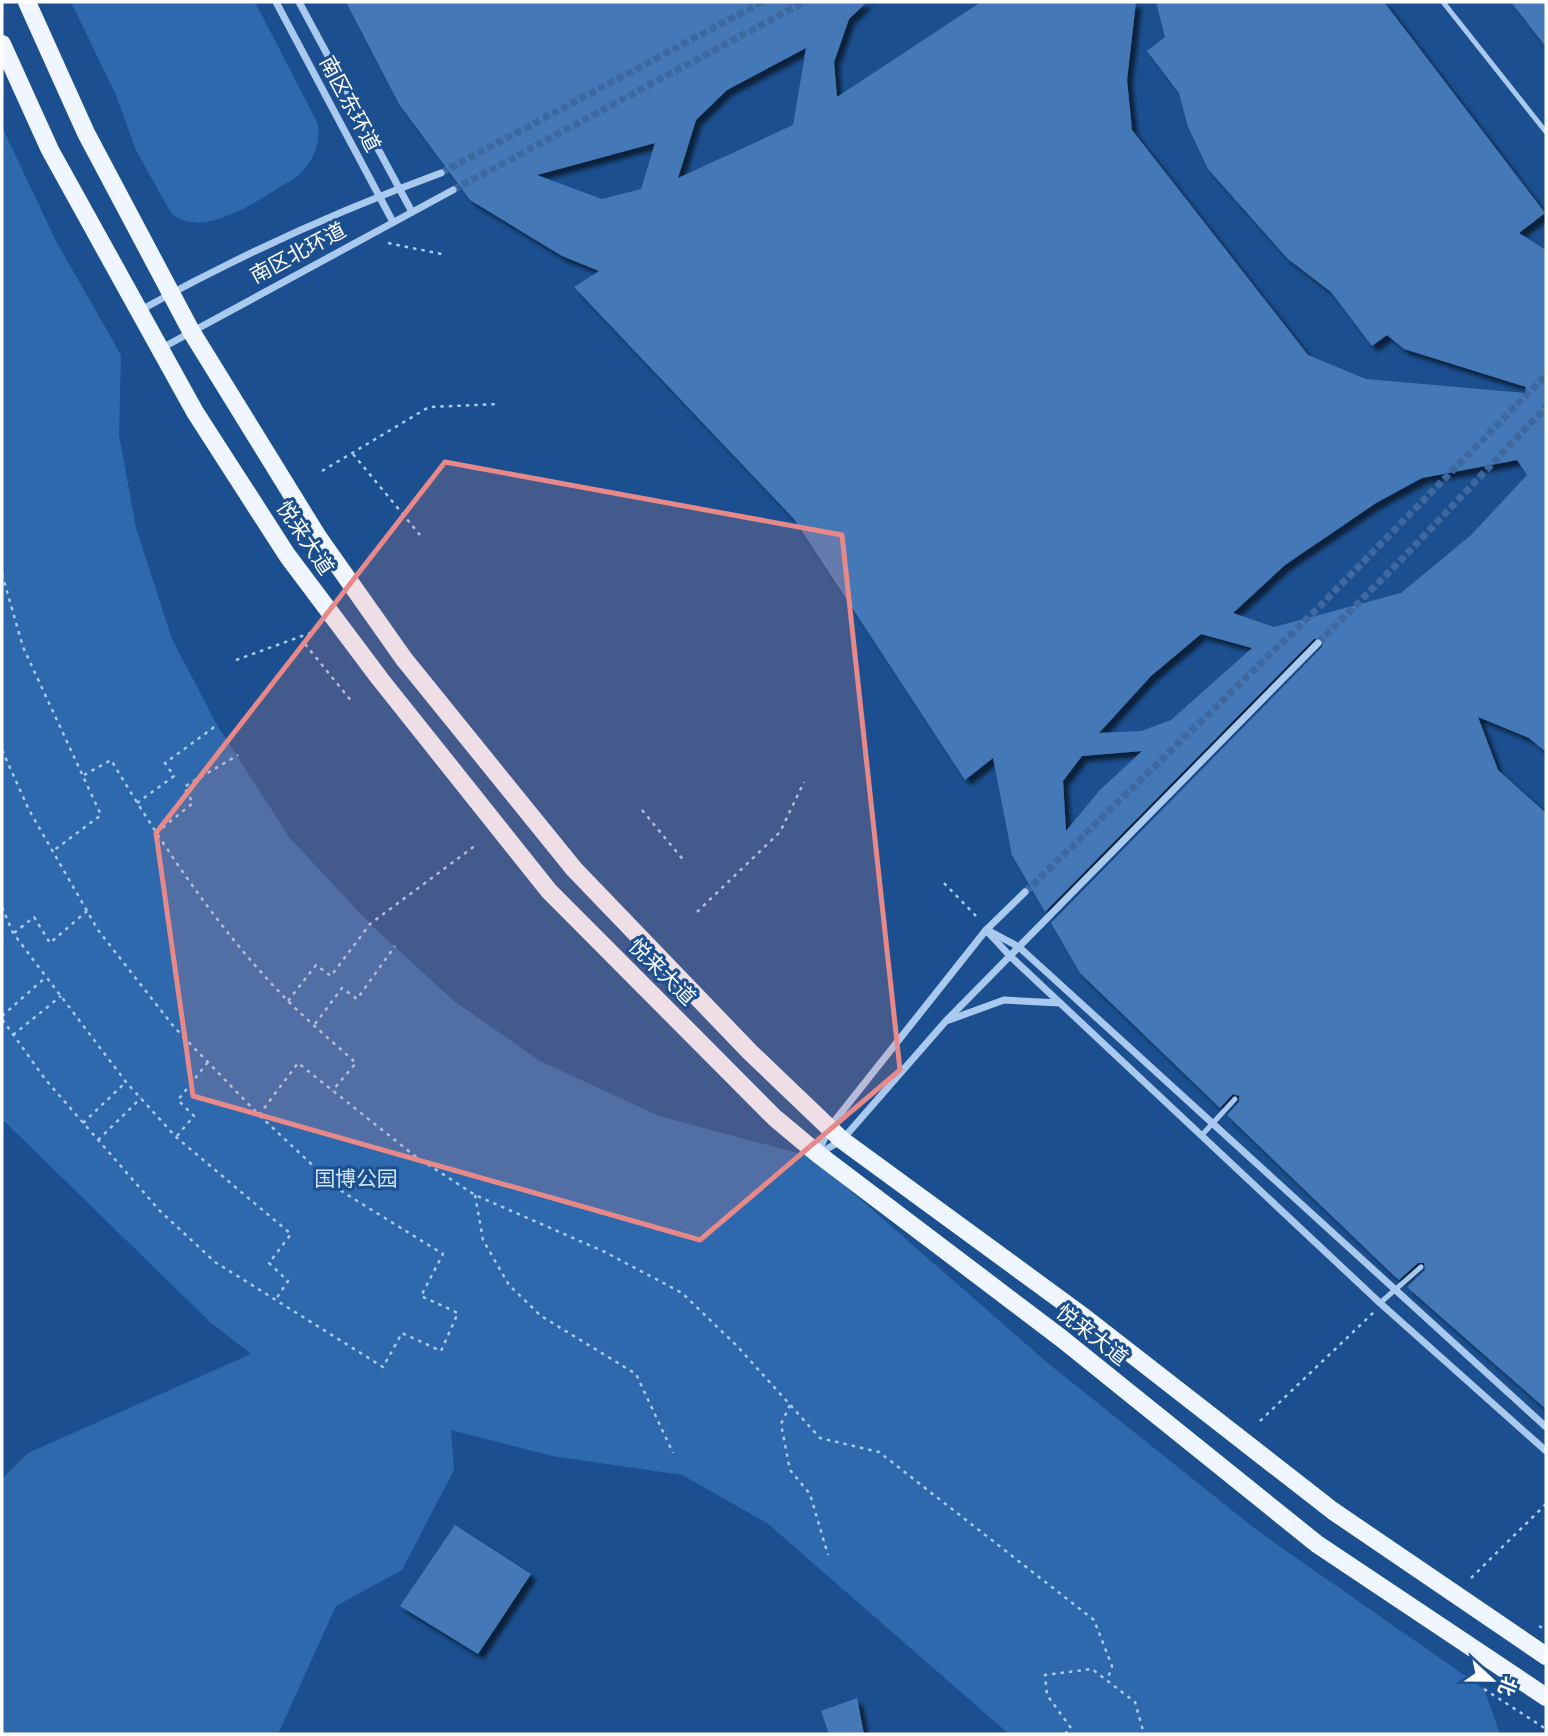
<svg xmlns="http://www.w3.org/2000/svg" width="1548" height="1736" viewBox="0 0 1548 1736" font-family="'Roboto Condensed','Noto Sans SC',sans-serif">
<defs>
<filter id="shadow"><feDropShadow dx="5.5" dy="5.5" stdDeviation="2" flood-color="#0009"/></filter>
</defs>
<rect width="100%" height="100%" fill="#1b4f8f"/>
<g fill="#2e69ad">
<path d="M71,2H255L318,124C320,145 314,161 298,176C266,194 205,243 171,213L136,150L115,93Z"/>
<polygon points="2,127 56,241 121,355 119,435 136,528 172,639 217,725 289,837 370,924 454,1001 540,1061 659,1116 812,1157 1050,1365 1258,1531 1484,1689 1500,1734 1009,1734 767,1523 682,1475 552,1456 451,1430 454,1470 402,1570 336,1606 278,1734 2,1734 2,1479 28,1453 251,1354 210,1322 2,1119"/>
</g>
<g fill="#4478b7" fill-rule="evenodd" filter="url(#shadow)">
<path d="M346,2H867L849,19L834,62L837,97L981,2H1136L1127,80L1132,130L1308,355L1366,379L1525,393L1526,387L1404,349L1387,335L1372,346L1331,292L1288,259L1208,169L1188,127L1179,93L1147,51L1165,37L1156,2H1384L1545,213L1519,233L1546,250V752L1529,738L1478,717L1498,770L1546,813V1409L1407,1287L1425,1270L1424,1263H1418L1399,1280L1388,1270L1227,1115L1239,1102V1096L1233,1094L1220,1108L1080,973L1051,923L1322,647L1323,639H1314L1045,912L1012,855L993,758L965,780L794,519L574,287L599,271L562,256L470,200L399,104ZM806,48L793,125L678,178L696,120L727,90ZM655,143L641,189L602,199L537,175ZM1517,460L1527,475L1471,535L1401,593L1274,627L1233,613L1285,565L1376,503L1422,478ZM1201,634L1252,648L1171,720L1141,731L1099,733L1151,676ZM1142,751L1100,790L1066,831L1063,781L1082,756Z"/>
<polygon points="1511,2 1546,2 1546,47"/>
<polygon points="455,1525 531,1574 478,1654 400,1606"/>
<polygon points="857,1698 864,1734 829,1734 821,1711"/>
</g>
<g fill="none" stroke-linecap="round" stroke-linejoin="round">
<g stroke="#3d69a0" stroke-width="7" stroke-dasharray="7 3.5" stroke-linecap="butt">
<polyline points="441,173 762,2"/>
<polyline points="453,190 804,2"/>
<polyline points="1318,643 1403,558 1546,407"/>
<polyline points="1025,892 1319,607 1546,375"/>
</g>
<g stroke="#a9c9ee" stroke-width="2.5" stroke-dasharray="3.5 5" stroke-linecap="butt">
<polyline points="388,243 446,255"/>
<polyline points="353,454 420,535"/>
<polyline points="322,471 429,407 499,404"/>
<polyline points="2,574 23,647 101,815 53,851"/>
<polyline points="305,644 353,703"/>
<polyline points="236,660 313,632"/>
<polyline points="2,750 29,810 98,930 174,1027 259,1115 338,1189 443,1254 421,1296 458,1313 441,1351 402,1333 383,1367 215,1262 160,1211 45,1079 2,1019"/>
<path d="M84,775L111,760C163,846 218,930 289,1002C310,1023 334,1043 356,1063L332,1091"/>
<polyline points="137,803 174,776 165,763 217,725"/>
<polyline points="642,810 685,862"/>
<polyline points="156,833 193,803 184,787 238,755"/>
<polyline points="944,883 977,917"/>
<polyline points="2,907 13,933 126,1082 176,1137 291,1234 269,1263 288,1281 276,1299"/>
<polyline points="697,912 780,832 804,782"/>
<polyline points="14,933 34,917 50,943 87,911"/>
<polyline points="288,1001 316,965 331,976 370,924 476,845"/>
<polyline points="2,1016 46,977"/>
<polyline points="315,1024 342,988 357,999 395,946"/>
<polyline points="13,1035 61,996"/>
<polyline points="259,1115 298,1063 415,1156 475,1195 605,1252 682,1293 737,1346 820,1438 879,1452 1094,1620 1112,1666 1108,1678"/>
<polyline points="83,1123 126,1082"/>
<polyline points="177,1136 194,1116 178,1100 208,1062"/>
<polyline points="98,1140 141,1098"/>
<polyline points="475,1195 483,1240 509,1285 541,1316 636,1374 673,1453"/>
<polyline points="790,1405 781,1424 790,1470 810,1494 828,1555"/>
<polyline points="1260,1421 1374,1312"/>
<polyline points="1471,1578 1546,1504"/>
<polyline points="1539,1626 1546,1630"/>
<polyline points="1484,1689 1546,1729"/>
<polyline points="1065,1734 1071,1728 1047,1695 1045,1675 1092,1669 1135,1702 1144,1734"/>
</g>
<g stroke="#a9c9ee" stroke-width="5">
<polyline points="1443,2 1546,132"/>
<polyline points="1201,1136 1235,1099"/>
<polyline points="1380,1303 1421,1267"/>
</g>
<g stroke="#a9c9ee" stroke-width="7">
<polyline points="276,2 393,222"/>
<polyline points="299,2 412,212"/>
<path d="M139,311C236,257 337,211 441,173"/>
<polyline points="160,349 453,190"/>
<polyline points="986,930 1010,956 1380,1303 1546,1451"/>
<polyline points="991,932 1019,947 1546,1427"/>
<polyline points="949,1020 1004,1000 1060,1003"/>
<polyline points="818,1153 829,1128 986,930 1025,892"/>
<polyline points="820,1153 842,1140 945,1022 1318,643"/>
</g>
<g stroke="#f0f6ff" stroke-width="18">
<polyline points="27,2 86,133 191,331 318,537 404,659 574,869 750,1052 842,1140 1084,1317 1333,1511 1546,1656"/>
<polyline points="2,44 50,150 195,412 287,555 380,679 549,891 775,1118 818,1154 1061,1338 1317,1544 1546,1697"/>
</g>
</g>
<path fill="#e88989" fill-opacity="0.2" stroke="#e88989" stroke-width="5" stroke-linejoin="round" d="M445,462L842,535L900,1070L700,1240L193,1096L156,833Z"/>
<g text-anchor="middle" stroke-width="6" stroke-linejoin="round" paint-order="stroke">
<g font-size="21" fill="#fff" stroke="#1b4f8f">
<text transform="translate(350 104) rotate(62)" y="7">南区东环道</text>
<text transform="translate(298 253) rotate(-28)" y="7">南区北环道</text>
<text transform="translate(305 538) rotate(56)" y="7">悦来大道</text>
<text transform="translate(662 972) rotate(45)" y="7">悦来大道</text>
<text transform="translate(1092 1335) rotate(38)" y="7">悦来大道</text>
</g>
<g font-size="21" fill="#cfe3fa" stroke="#1b4f8f">
<text x="356" y="1186">国博公园</text>
</g>
</g>
<rect width="1548" height="1736" fill="none" stroke="#ffffff" stroke-width="7"/>
<g transform="translate(1492 1680) rotate(112)" stroke="#1b4f8f" stroke-width="5" paint-order="stroke">
<path d="M0-5L12 26L0 18L-12 26Z" fill="#ffffff"/>
<text y="-10" font-size="19" font-weight="bold" text-anchor="middle" fill="#ffffff">北</text>
</g>
</svg>
